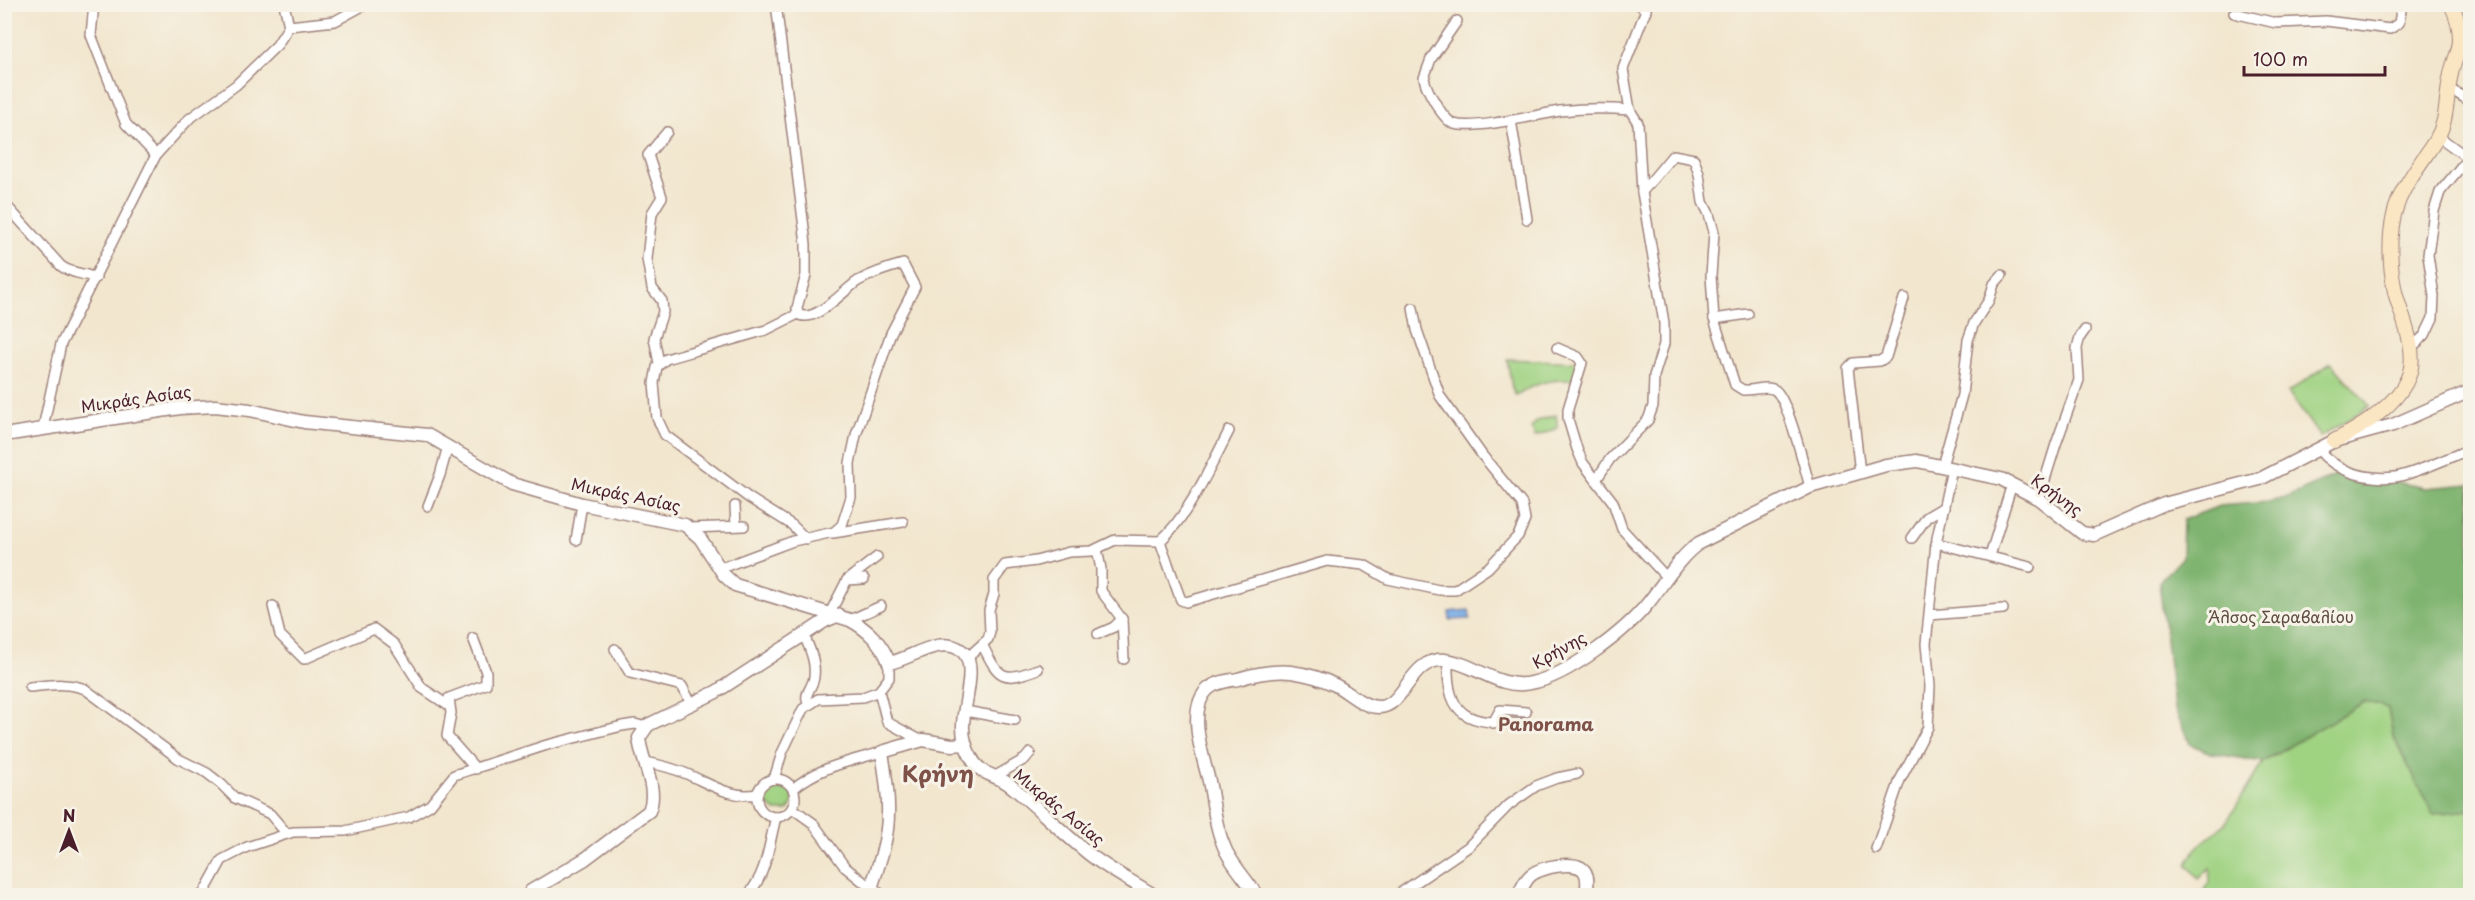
<svg xmlns="http://www.w3.org/2000/svg" width="2475" height="900" viewBox="0 0 2475 900" font-family="'Playpen Sans',sans-serif">
<rect width="100%" height="100%" fill="#f7f3e8"/>
<filter id="ink" filterUnits="userSpaceOnUse"><feTurbulence type="fractalNoise" baseFrequency=".0167" numOctaves="2"/><feDisplacementMap in="SourceGraphic" scale="12" xChannelSelector="R" yChannelSelector="G"/><feConvolveMatrix kernelMatrix="1 2 1 2 8 2 1 2 1" color-interpolation-filters="sRGB"/></filter>
<filter id="wash" filterUnits="userSpaceOnUse"><feTurbulence type="fractalNoise" baseFrequency=".008" numOctaves="4" result="noise"/><feDisplacementMap in="SourceGraphic" scale="24" xChannelSelector="R" yChannelSelector="G"/><feGaussianBlur stdDeviation="1.35" result="paint"/><feColorMatrix in="noise" values="0 0 0 0 0 0 0 0 0 0 0 0 0 0 0 0 0 1.4 0 .05"/><feComposite in="paint" operator="in"/></filter>
<g filter="url(#wash)">
<rect width="100%" height="100%" fill="#f2e6ce"/>
<g fill="#9fd281" stroke="#747856" stroke-width="1.5">
<path d="M1507,359L1581,362L1572,380C1547,379 1537,383 1516,396L1512,388Z"/>
<polygon points="2331,363 2370,406 2320,437 2288,392"/>
<polygon points="1556,415 1558,428 1535,437 1531,428 1537,421"/>
<polygon points="2365,701 2388,708 2393,736 2433,814 2470,810 2470,895 2201,895 2209,882 2210,869 2198,878 2187,864 2196,848 2226,823 2263,762"/>
<path d="M769,783C787,783 803,793 787,811H775L760,798Z"/>
</g>
<polygon fill="#7fb46f" stroke="#646a4d" stroke-width="1.5" points="2345,471 2425,488 2470,484 2470,810 2433,814 2393,736 2388,708 2365,701 2263,762 2210,753 2190,744 2174,707 2159,582 2182,557 2183,520 2219,506 2269,502 2288,497"/>
<polygon fill="#79afe7" stroke="#626789" stroke-width="1.5" points="1469,610 1470,619 1450,620 1449,612"/>
</g>
<g filter="url(#ink)">
<g fill="none" stroke-linecap="round" stroke-linejoin="round">
<g stroke="#9e827c" stroke-width="12">
<g id="minor">
<polyline points="94,4 91,35 126,124 156,155"/>
<polyline points="284,4 289,26"/>
<polyline points="776,4 806,244 806,275 797,308 798,314"/>
<polyline points="2234,13 2276,23 2326,21 2390,29 2399,23 2402,4"/>
<path d="M1457,21L1431,59L1424,78C1426,89 1443,120 1454,124C1476,130 1536,115 1560,111C1584,108 1607,108 1630,110L1638,123L1642,192L1664,323V344L1654,376L1653,406L1648,420L1610,459L1596,480"/>
<polyline points="2448,88 2470,101"/>
<polyline points="1630,110 1623,69 1646,10 1639,4"/>
<polyline points="1511,120 1527,219"/>
<path d="M1642,192L1673,155L1694,159L1699,174L1703,202L1709,214L1714,232L1711,276L1714,319L1735,385L1743,390C1752,391 1767,385 1775,390C1788,399 1805,470 1810,487"/>
<path d="M4,203L61,266C71,274 84,273 96,278"/>
<polyline points="1714,319 1748,314"/>
<polyline points="1557,348 1578,357 1582,363 1568,409 1568,419 1577,449 1583,463 1613,502 1622,529 1667,578"/>
<polyline points="2410,349 2425,335 2433,318 2434,296 2428,255 2434,211 2440,192 2468,158 2438,136"/>
<polyline points="659,363 654,338 663,312 662,301 652,288 647,259 652,213 662,197 648,155 667,132"/>
<polyline points="43,428 61,344 156,155 189,119 236,85 277,45 289,26 335,21 366,4"/>
<path d="M2318,449C2336,472 2366,480 2395,477C2412,475 2453,456 2470,449"/>
<polyline points="1942,466 1962,395 1968,340 1974,323 1989,300 1994,284 2002,275"/>
<polyline points="1860,473 1848,368 1853,363 1880,361 1886,357 1904,298"/>
<polyline points="2039,499 2056,444 2079,380 2077,348 2080,337 2085,330"/>
<polyline points="428,506 440,475 448,446"/>
<polyline points="735,506 736,526"/>
<polyline points="690,528 744,526"/>
<polyline points="833,533 903,522"/>
<polyline points="1912,538 1927,517 1944,507"/>
<polyline points="576,540 582,504"/>
<path d="M1160,541C1187,518 1212,464 1229,431"/>
<polyline points="1936,543 2030,567"/>
<polyline points="1097,549 1101,569 1101,591 1122,619 1124,659"/>
<polyline points="1990,556 2012,484"/>
<path d="M721,568L793,541L834,532L842,525L851,497L850,463L856,435L891,333L915,287L903,264C888,268 871,274 858,281C844,290 814,325 798,314L766,330L666,359L657,367L654,383L657,418L665,435L749,498L792,525L806,539"/>
<polyline points="847,580 877,557"/>
<polyline points="273,606 280,635 304,659 374,629 394,644 422,688 449,706"/>
<polyline points="830,613 847,580 864,579"/>
<polyline points="1930,615 2003,609"/>
<polyline points="850,620 881,606"/>
<polyline points="1098,634 1114,627 1122,619"/>
<path d="M804,635C810,649 816,662 814,677C813,688 802,694 809,704"/>
<polyline points="473,638 486,672 486,684 449,698 451,713 447,736 476,769"/>
<path d="M983,646C999,679 1003,682 1038,669"/>
<polyline points="615,649 630,673 682,686 692,705"/>
<polyline points="967,658 988,639 990,632 989,610 994,594 994,580 1005,565 1036,561 1069,552 1092,551 1115,540 1160,541 1179,595 1181,600 1186,602 1327,561 1364,565 1388,579 1439,590 1455,590 1488,568 1518,536 1525,520 1522,504 1482,455 1440,396 1417,330 1413,308"/>
<path d="M1448,660C1446,723 1472,722 1526,724"/>
<path d="M30,687C50,685 67,682 85,689L179,759L207,773L221,784L235,798L270,814L287,834"/>
<polyline points="879,691 887,722 920,740"/>
<polyline points="965,711 1015,720"/>
<polyline points="1493,723 1500,710 1526,712"/>
<path d="M646,762C660,765 673,768 687,774C710,784 731,799 757,794"/>
<polyline points="994,777 1025,759 1030,753"/>
<circle cx="776" cy="798" r="19"/>
<polyline points="774,779 782,753 803,709 818,699 863,697 879,691 889,678 889,663"/>
<path d="M793,789C818,767 851,761 882,752"/>
<polyline points="792,808 813,823 845,867 871,888"/>
<polyline points="1876,849 1900,780 1928,727 1930,686 1926,644 1936,543 1952,468"/>
<polyline points="34,896 40,896"/>
<polyline points="73,896 93,896"/>
<polyline points="202,896 222,860 247,847 293,832 345,831 409,817 430,805 454,775 547,745 622,726 635,724 646,727"/>
<path d="M747,896C767,875 769,843 776,817"/>
<polyline points="1396,896 1468,847 1509,805 1536,786 1557,778 1577,774"/>
</g>
</g>
<g stroke="#9e827c" stroke-width="15">
<g id="tertiary">
<path d="M4,435L180,408L215,406L250,410L304,422L427,435L512,484L582,504L685,525L700,538L724,575L735,585L850,620C867,629 883,644 889,663C911,659 941,634 962,651C979,664 962,708 963,727C963,737 966,748 971,757C980,776 996,774 1010,785C1039,808 1064,835 1093,857C1113,872 1135,883 1155,896"/>
<path d="M528,896L531,891L585,859L649,811C659,788 641,761 639,738L648,725L716,692L825,621L839,615"/>
<path d="M881,896L871,888C879,864 888,840 888,814C889,793 885,772 882,752L923,740L952,745L965,744"/>
<path d="M1257,896C1247,880 1234,867 1226,851C1215,828 1214,805 1209,781C1203,757 1186,709 1208,689C1216,682 1228,681 1238,679C1255,674 1273,670 1291,672C1306,674 1321,678 1335,685C1349,692 1362,707 1379,707C1405,707 1410,657 1445,660C1475,663 1498,690 1531,683C1568,676 1626,631 1649,602C1665,582 1678,558 1699,543L1810,487L1886,465L1917,461L2001,479L2039,499L2082,533L2094,535L2164,504L2260,479L2334,441L2393,425L2470,391"/>
<path d="M1518,896C1522,888 1525,880 1531,875C1541,867 1577,859 1585,872C1589,879 1587,887 1586,896"/>
</g>
</g>
<g stroke="#9e827c" stroke-width="16">
<path id="secondary" d="M2334,441C2361,428 2401,403 2410,372C2417,347 2401,316 2395,292C2390,267 2388,241 2394,215C2401,185 2423,162 2438,136C2448,118 2446,95 2451,74C2453,62 2460,52 2460,39C2460,26 2457,16 2451,4"/>
</g>
<use href="#minor" stroke="#fff" stroke-width="9"/>
<use href="#tertiary" stroke="#fff" stroke-width="12"/>
<use href="#secondary" stroke="#fbe6c3" stroke-width="14"/>
</g>
</g>
<g text-anchor="middle" stroke-width="6" stroke-linejoin="round" paint-order="stroke">
<g font-size="16" fill="#4a1f2b" stroke="#f7f3e8">
<text transform="translate(136 399) rotate(-8)" y="6">Μικράς Ασίας</text>
<text transform="translate(626 495) rotate(12)" y="6">Μικράς Ασίας</text>
<text transform="translate(2057 495) rotate(36)" y="6">Κρήνης</text>
<text transform="translate(1559 650) rotate(-29)" y="6">Κρήνης</text>
<text transform="translate(1059 807) rotate(39)" y="6">Μικράς Ασίας</text>
</g>
<g font-size="16" fill="#5f4c40" stroke="#f7f3e8">
<text x="2281" y="623">Άλσος Σαραβαλίου</text>
</g>
<g font-size="18" font-weight="bold" fill="#7f5249" stroke="#f7f3e8">
<text x="1546" y="731">Panorama</text>
</g>
<g font-size="22" font-weight="bold" fill="#7f5249" stroke="#f7f3e8">
<text x="938" y="782">Κρήνη</text>
</g>
</g>
<rect width="2475" height="900" fill="none" stroke="#f7f3e8" stroke-width="24"/>
<g transform="translate(69 831)" stroke="#f7f3e8" stroke-width="4.5" paint-order="stroke">
<path d="M0-4.5L10 22L0 15L-10 22Z" fill="#4a1f2b"/>
<text y="-9" font-size="16" font-weight="bold" text-anchor="middle" fill="#4a1f2b">N</text>
</g>
<path d="M2244 66v9h141v-9" fill="none" stroke="#4a1f2b" stroke-width="3"/>
<text x="2253" y="66" font-size="18" fill="#4a1f2b" stroke="#f7f3e8" stroke-width="4.5" paint-order="stroke">100 m</text>
</svg>
